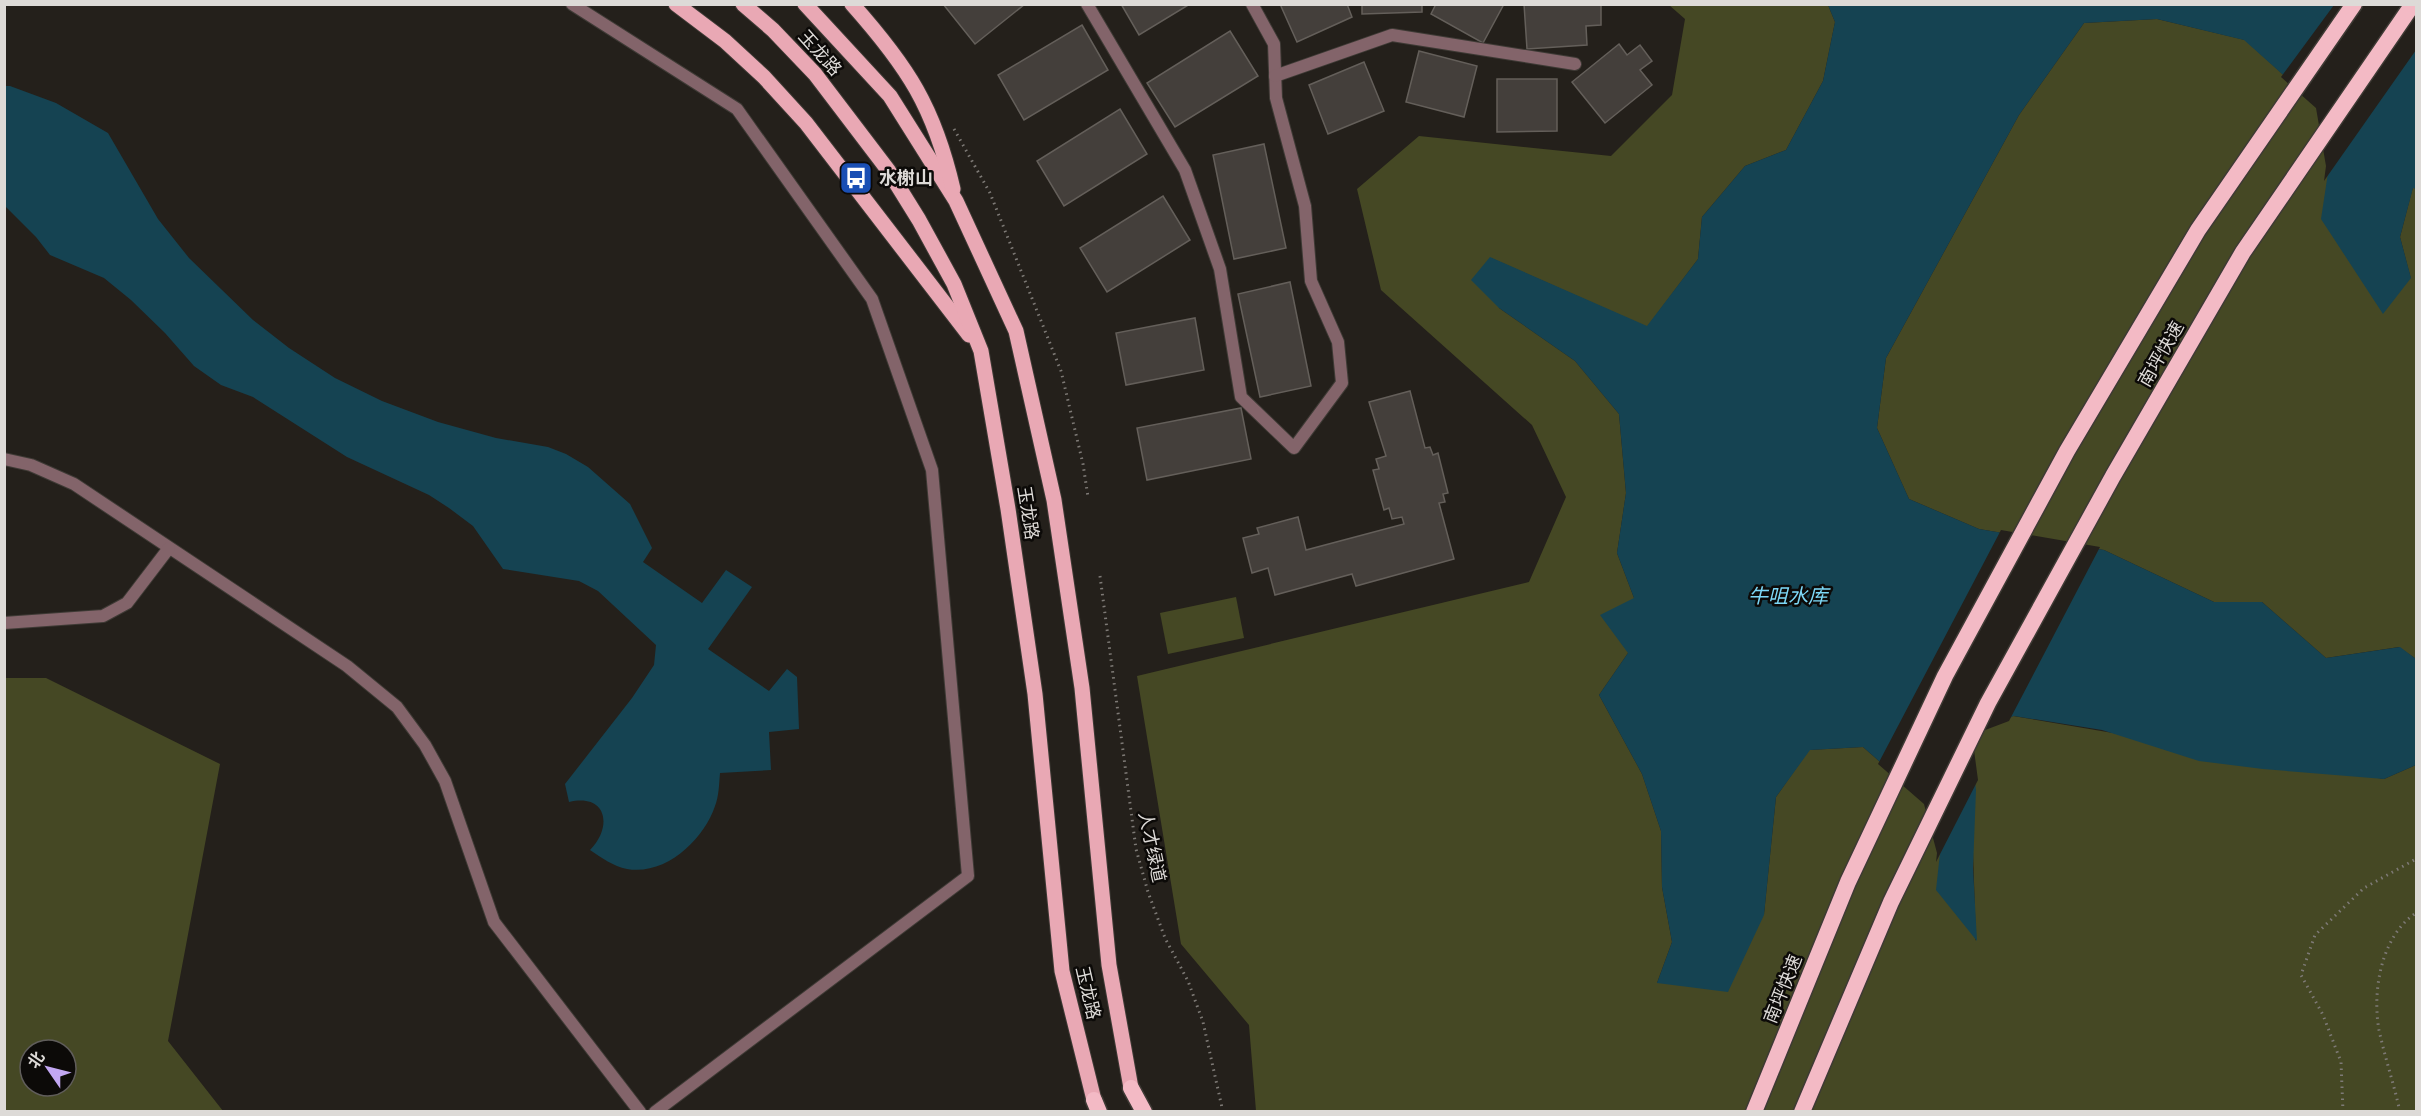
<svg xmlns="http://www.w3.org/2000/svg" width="2421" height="1116" viewBox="0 0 2421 1116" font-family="Signika,'Noto Sans SC',sans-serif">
<rect width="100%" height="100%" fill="#24201b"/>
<g fill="#454824" fill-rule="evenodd">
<polygon points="1669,5 1828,5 1835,22 1823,81 1786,150 1745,166 1702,217 1698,259 1647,327 1491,258 1499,308 1575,361 1619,414 1626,493 1617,553 1634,598 1628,653 1599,695 1642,774 1661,831 1662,887 1672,942 1657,983 1764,914 1776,797 1809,750 1863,747 1927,803 1976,941 1969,733 2013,716 2384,779 2416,765 2416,1111 1256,1111 1249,1025 1181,944 1137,676 1529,582 1566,497 1532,425 1381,290 1357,189 1419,136 1611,156 1672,95 1685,19"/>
<polygon points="2157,19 2245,40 2319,107 2411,279 2400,237 2413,187 2416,189 2416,659 2399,647 2326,658 2262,602 2214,602 2104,550 1979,529 1909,499 1877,428 1886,358 2019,115 2084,23"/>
<polygon points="1236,597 1244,638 1168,654 1160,613"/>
<path d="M5,678H46L220,764L168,1041L223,1111H5ZM30,1050H66V1086H30Z"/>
</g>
<g fill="#154352">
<polygon points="1828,5 2393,5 2416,41 2416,189 2413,188 2400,237 2411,278 2383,314 2321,219 2329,166 2319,107 2244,40 2157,19 2084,23 2019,115 1886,358 1877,428 1909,499 1979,529 2104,550 2214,602 2262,602 2326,658 2400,647 2416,659 2416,765 2384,779 2263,769 2199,761 2102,730 2014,716 1969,733 1976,790 1973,868 1977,941 1936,890 1940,853 1927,803 1863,747 1810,750 1776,797 1764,915 1728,992 1657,983 1672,942 1662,887 1661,831 1642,774 1599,695 1628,653 1600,615 1634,598 1617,553 1626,493 1619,414 1575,361 1499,308 1471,280 1490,257 1647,326 1698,259 1702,217 1745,166 1786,150 1823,81 1835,22"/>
<path d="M5,86H10L56,103L108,133L158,219L189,258L253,320L289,348L335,378L382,401L438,422L496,438L548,447L566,454L588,467L630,504L652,548L643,562L702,603L726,570L752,587L708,649L769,691L787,669L797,677L799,729L769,732L771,770L720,773C719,784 719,796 715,806C704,839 666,876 627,869C613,866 602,858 590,850C613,827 607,793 569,802L565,784L632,698L654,665L656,645L598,591L579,581L503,569L473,526L449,508L429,495L347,457L253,397L221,385L194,366L165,333L131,300L104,278L50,255L36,237L5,206Z"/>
</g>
<g fill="#24201b">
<polygon points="2397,4 2416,36 2416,50 2324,181 2326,166 2316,108 2281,77 2334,5"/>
<polygon points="2001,530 2100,547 2009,721 1972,735 1978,780 1936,862 1937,853 1924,804 1878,764"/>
</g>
<g fill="#443f3b" stroke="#645f5a" stroke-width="1.5">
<polygon points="943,4 1025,4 975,44"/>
<polygon points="1121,4 1190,4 1139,35"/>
<polygon points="1280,4 1347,4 1352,17 1297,42"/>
<polygon points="1362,4 1422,4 1422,12 1362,14"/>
<polygon points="1436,4 1504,4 1483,43 1431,14"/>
<polygon points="1524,4 1601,5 1601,25 1586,26 1587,45 1527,49"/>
<polygon points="1082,25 1108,70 1024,120 998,75"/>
<polygon points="1230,31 1258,76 1175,127 1147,83"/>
<polygon points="1619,44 1627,55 1640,45 1652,61 1640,70 1652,85 1605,123 1572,82"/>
<polygon points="1419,51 1477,66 1464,117 1406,102"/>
<polygon points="1364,62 1384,111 1328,134 1309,85"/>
<polygon points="1497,79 1557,79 1557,131 1497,132"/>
<polygon points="1120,109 1147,154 1064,206 1037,161"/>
<polygon points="1264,144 1286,248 1234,259 1213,155"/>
<polygon points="1163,196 1190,240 1107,292 1080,248"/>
<polygon points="1290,282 1311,386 1260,397 1238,294"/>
<polygon points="1195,318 1204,370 1126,385 1116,333"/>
<polygon points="1410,391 1425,448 1430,447 1433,455 1438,453 1448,493 1443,494 1445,502 1439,503 1454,559 1356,586 1352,574 1275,595 1268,568 1252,573 1243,538 1259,534 1257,528 1298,517 1306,550 1404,524 1402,517 1392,519 1389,508 1384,510 1373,470 1379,469 1376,459 1386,456 1369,402"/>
<polygon points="1241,408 1251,459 1147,480 1137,428"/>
</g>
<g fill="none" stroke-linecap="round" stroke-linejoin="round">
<g stroke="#3e3a35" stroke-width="14">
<g id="minor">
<polyline points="572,4 737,109 872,299 932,470 968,876 655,1112"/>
<polyline points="1087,4 1185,170 1220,269 1241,397 1294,448 1342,383 1338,342 1311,281 1305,206 1276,98 1274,44 1252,4"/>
<polyline points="1275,76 1392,35 1575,64"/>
<polyline points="4,459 31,465 74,484 347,666 397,707 425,745 445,781 494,922 640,1112"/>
<polyline points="4,623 103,616 127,603 169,548"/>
</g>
</g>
<g stroke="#3e3a35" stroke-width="17">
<g id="primary">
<polyline points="676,4 725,41 764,77 806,123 969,335"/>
<polyline points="743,4 773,30 815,74 888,170 919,220 954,284 981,351 1008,509 1035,694 1062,971 1094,1100"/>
<polyline points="805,4 890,96 956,201 1016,331 1054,500 1082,688 1109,965 1131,1088"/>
<path d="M852,4C908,67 934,107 953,189"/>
</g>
</g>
<g stroke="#3e3a35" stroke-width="19">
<g id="trunk">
<polyline points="1131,1088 1144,1112"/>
<polyline points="1094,1100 1099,1112"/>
<polyline points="1754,1112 1848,882 1945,676 2067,451 2198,230 2354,4"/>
<polyline points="1802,1112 1891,902 1988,703 2113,476 2243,252 2413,4"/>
</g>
</g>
<g stroke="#7e7a76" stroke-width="3" stroke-dasharray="1.5 4.5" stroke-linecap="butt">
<polyline points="954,129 990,193 1061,371 1083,464 1088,497"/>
<polyline points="1100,576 1136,849 1148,892 1165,938 1188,981 1203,1022 1223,1112"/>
<polyline points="2343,1112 2341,1062 2323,1015 2301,975 2315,935 2364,888 2416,859"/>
<path d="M2400,1112C2394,1084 2385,1058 2379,1030C2372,991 2381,936 2416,913"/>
</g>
<use href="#minor" stroke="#83646a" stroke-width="12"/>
<use href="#primary" stroke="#e9a8b4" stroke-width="15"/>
<use href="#trunk" stroke="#f3bac5" stroke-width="16"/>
</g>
<defs>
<g id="bus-square" transform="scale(1.725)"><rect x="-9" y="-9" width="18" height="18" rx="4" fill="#1a4fb4" stroke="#0c0a08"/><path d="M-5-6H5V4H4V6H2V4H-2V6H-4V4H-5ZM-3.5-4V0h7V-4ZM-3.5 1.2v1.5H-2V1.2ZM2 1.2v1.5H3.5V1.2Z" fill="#fff"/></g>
</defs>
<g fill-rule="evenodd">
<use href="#bus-square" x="856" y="178"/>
</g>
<g text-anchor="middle" stroke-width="5" stroke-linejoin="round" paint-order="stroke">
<g font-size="18" fill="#dddad7" stroke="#0c0a08">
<text transform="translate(820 53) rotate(48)" y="6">玉龙路</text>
<text transform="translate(2161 354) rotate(-60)" y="6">南坪快速</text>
<text transform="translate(1028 513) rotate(81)" y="6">玉龙路</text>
<text transform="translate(1152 847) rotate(78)" y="6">人才绿道</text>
<text transform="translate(1783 989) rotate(-68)" y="6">南坪快速</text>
<text transform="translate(1088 993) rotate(77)" y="6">玉龙路</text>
</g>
<g font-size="18" font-weight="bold" fill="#dddad7" stroke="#0c0a08" text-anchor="start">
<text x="879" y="184">水榭山</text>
</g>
<g font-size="20" font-style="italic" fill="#7dd8f7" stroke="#0c0a08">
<text x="1788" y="603">牛咀水库</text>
</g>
</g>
<rect width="2421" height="1116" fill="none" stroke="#dddad7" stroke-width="12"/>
<g transform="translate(48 1068) rotate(305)"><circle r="28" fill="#0c0a08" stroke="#605d5b" stroke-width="1.5"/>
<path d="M0-4.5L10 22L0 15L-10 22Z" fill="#c2a7f2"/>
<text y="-9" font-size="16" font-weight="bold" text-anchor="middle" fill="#dddad7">北</text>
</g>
</svg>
